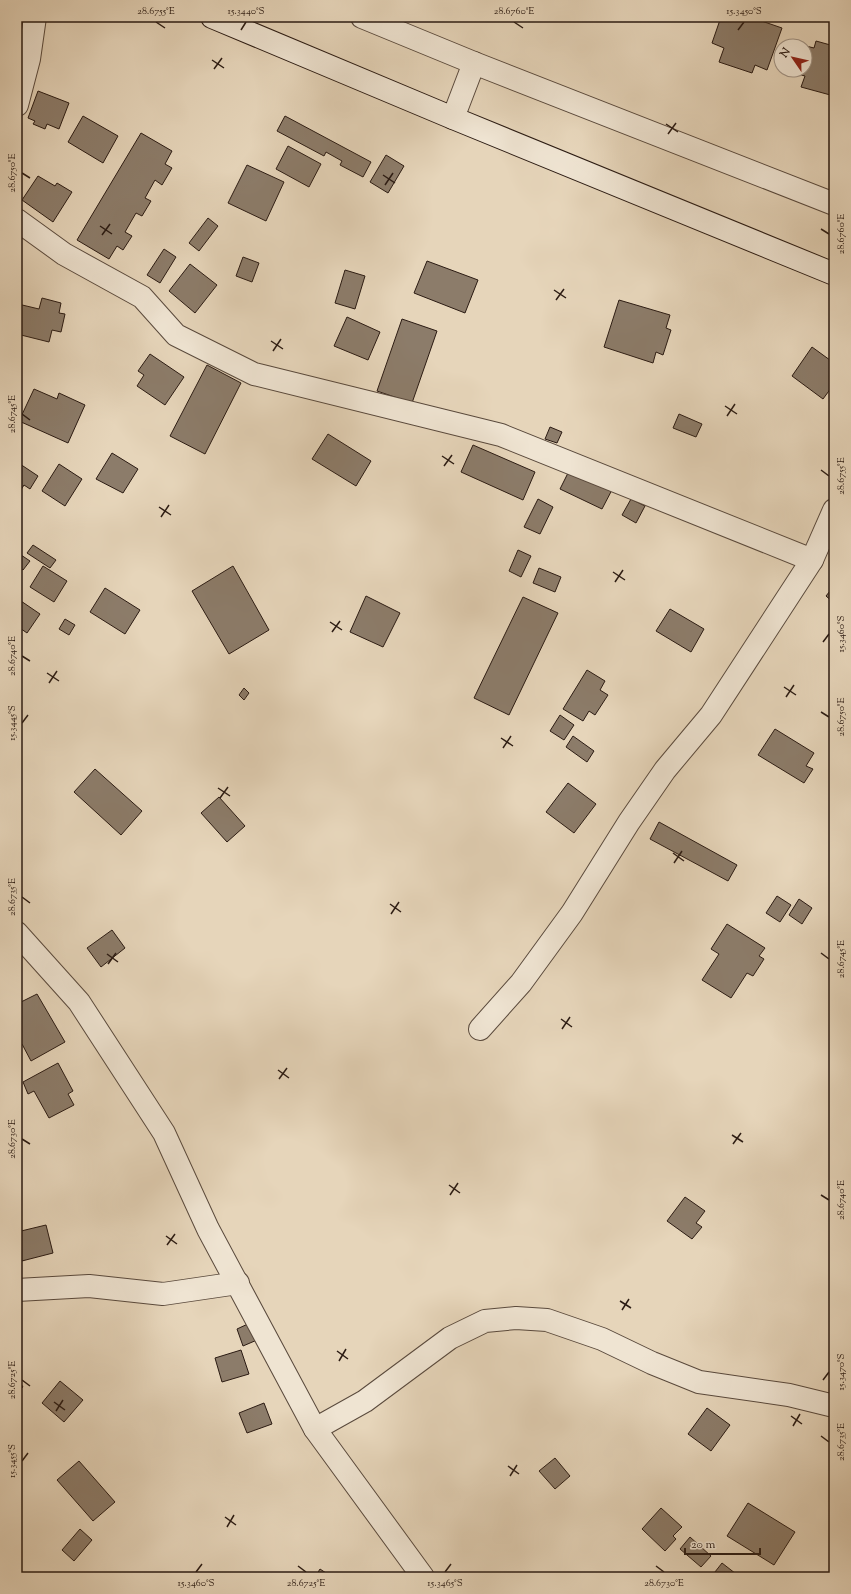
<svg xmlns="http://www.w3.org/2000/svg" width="851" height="1594" viewBox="0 0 851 1594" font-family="'Sorts Mill Goudy',serif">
<rect width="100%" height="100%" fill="#e6d5ba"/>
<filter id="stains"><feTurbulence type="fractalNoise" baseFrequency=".005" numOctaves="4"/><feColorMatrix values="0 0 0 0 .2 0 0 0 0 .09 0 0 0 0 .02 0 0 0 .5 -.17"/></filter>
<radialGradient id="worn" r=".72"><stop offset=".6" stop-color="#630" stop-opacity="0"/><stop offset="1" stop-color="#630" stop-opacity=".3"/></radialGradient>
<g fill="#8c7c6a" stroke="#2b1b13">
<polygon points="721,17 750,17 782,28 767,70 755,65 752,73 719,62 724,48 712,43"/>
<polygon points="816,41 834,46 834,96 801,87 805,76 790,72 790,70 805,70 805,46 797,46 798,44 814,48"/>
<polygon points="38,91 69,103 59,129 47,124 45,129 33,124 35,121 28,118"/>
<polygon points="83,116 118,136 103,163 68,142"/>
<polygon points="285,116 371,162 363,177 340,165 342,161 326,152 324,156 277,131"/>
<polygon points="141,133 172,151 165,164 172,168 162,185 155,180 145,198 151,201 142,216 136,213 125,232 132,236 123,250 117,246 109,259 77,240"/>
<polygon points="288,146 321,164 309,187 276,169"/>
<polygon points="386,155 404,166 388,193 370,182"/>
<polygon points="247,165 284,182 266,221 228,203"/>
<polygon points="38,176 55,186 57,183 72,192 53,222 22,200"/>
<polygon points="208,218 218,226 199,251 189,243"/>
<polygon points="164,249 176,257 160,283 147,275"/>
<polygon points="243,257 259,263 252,282 236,276"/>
<polygon points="427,261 478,280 465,313 414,293"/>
<polygon points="190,264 217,285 195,313 169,291"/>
<polygon points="345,270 365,276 355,309 335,303"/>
<polygon points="42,298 61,303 59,313 65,314 61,332 52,330 49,342 17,334 18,304 39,309"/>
<polygon points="619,300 670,315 666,328 671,330 663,355 656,352 653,363 604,347"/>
<polygon points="347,317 380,332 368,360 334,346"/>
<polygon points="402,319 437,331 412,403 377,391"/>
<polygon points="812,347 834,363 834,384 823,399 792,376"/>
<polygon points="150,354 184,377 165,405 137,386 144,375 138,371"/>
<polygon points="207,365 241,383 205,454 170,436"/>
<polygon points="34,389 57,399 59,393 85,405 68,443 19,421"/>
<polygon points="679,414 702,424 696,437 673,428"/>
<polygon points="550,427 562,432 557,443 545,439"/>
<polygon points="328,434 371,461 356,486 312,459"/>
<polygon points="473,445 535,472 523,500 461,472"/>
<polygon points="112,453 138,469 123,493 96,479"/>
<polygon points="17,462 38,476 30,489 24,485 17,496"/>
<polygon points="59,464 82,479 65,506 42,491"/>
<polygon points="572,465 614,486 602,509 560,489"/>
<polygon points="538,499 553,507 540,534 524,527"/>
<polygon points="631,499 645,506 636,523 622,515"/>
<polygon points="33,545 56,560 50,568 27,553"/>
<polygon points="518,550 531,556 521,577 509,571"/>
<polygon points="21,555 30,561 23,570 17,566 17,562"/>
<polygon points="43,566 67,581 54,602 30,587"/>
<polygon points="233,566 269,630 229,654 192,591"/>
<polygon points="539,568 561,577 555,592 533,583"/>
<polygon points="834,586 834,603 826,596"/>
<polygon points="105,588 140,610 125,634 90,612"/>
<polygon points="366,596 400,613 383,647 350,632"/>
<polygon points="523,597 558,613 509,715 474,698"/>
<polygon points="18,599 40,614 27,633 17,626"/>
<polygon points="670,609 704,629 691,652 656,631"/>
<polygon points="65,619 75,625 69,635 59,629"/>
<polygon points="587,670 605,681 600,690 608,695 595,715 589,711 583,721 563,709"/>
<polygon points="244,688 249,693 244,700 239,695"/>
<polygon points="560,715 574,725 564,740 550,731"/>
<polygon points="775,729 814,753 806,766 813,769 804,783 758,755"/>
<polygon points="573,736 594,751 587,762 566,747"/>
<polygon points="95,769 142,811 121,835 74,792"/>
<polygon points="568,783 596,804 574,833 546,812"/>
<polygon points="219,797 245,826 227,842 201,813"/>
<polygon points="659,822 737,865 728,881 650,839"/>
<polygon points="777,896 791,905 780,922 766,913"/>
<polygon points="799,899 812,908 802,924 789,915"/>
<polygon points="727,924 765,948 759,956 764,959 753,976 747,973 731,998 702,980 719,954 711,949"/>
<polygon points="112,930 125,948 101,967 87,948"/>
<polygon points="37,994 65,1042 31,1061 22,1044 17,1047 17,1004"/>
<polygon points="58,1063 73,1091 68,1094 74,1105 49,1118 34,1091 28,1094 23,1082"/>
<polygon points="685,1197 705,1211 696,1223 702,1227 692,1239 667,1221"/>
<polygon points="46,1225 53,1253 18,1262 17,1232"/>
<polygon points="250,1323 257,1340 243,1346 237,1329"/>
<polygon points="241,1350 249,1374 222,1382 215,1358"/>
<polygon points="17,1378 23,1387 17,1391"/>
<polygon points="60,1381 83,1400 64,1422 42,1403"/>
<polygon points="264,1403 272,1424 247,1433 239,1413"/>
<polygon points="707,1408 730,1425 711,1451 688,1434"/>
<polygon points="555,1458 570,1476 555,1489 539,1471"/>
<polygon points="79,1461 115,1502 93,1521 57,1480"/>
<polygon points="748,1503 795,1532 774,1565 727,1536"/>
<polygon points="661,1508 682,1527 673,1536 676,1539 665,1551 642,1529"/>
<polygon points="80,1529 92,1540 74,1561 62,1550"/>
<polygon points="690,1537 711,1556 701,1567 680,1549"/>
<polygon points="722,1563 740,1577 711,1577"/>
<polygon points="320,1569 332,1577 315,1577"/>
</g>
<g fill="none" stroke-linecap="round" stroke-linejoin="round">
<g stroke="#5a4a3d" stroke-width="24">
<g id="street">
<polyline points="362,17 474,63 834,204"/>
<polyline points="17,105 29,59 35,17"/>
<polyline points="453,118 474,63"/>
<polyline points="17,220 64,254 142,297 176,335 254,374 501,435 812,560"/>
<polyline points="17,933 79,1002 164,1133 208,1229 315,1429 423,1577"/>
<polyline points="480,1029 521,983 572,913 629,822 665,770 711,715 812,560 834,510"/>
<polyline points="17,1290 89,1286 163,1294 238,1283"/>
<polyline points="315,1429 365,1401 450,1338 485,1321 516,1318 547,1320 602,1339 652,1363 699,1382 789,1395 834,1406"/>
</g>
</g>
<g stroke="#2b1b13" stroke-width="24">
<polyline id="secondary" points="212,17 453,118 834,274"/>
</g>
<use href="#street" stroke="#efe4d2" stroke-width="22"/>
<use href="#secondary" stroke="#efe4d2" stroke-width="22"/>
</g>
<path fill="none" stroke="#2b1b13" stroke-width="1.5" d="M156,22L165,28M514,22L523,28M241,30L246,22M738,30L744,22M212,60L224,68M214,69L222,58M666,124L678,132M668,134L676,123M22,173L30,178M383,175L395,183M385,185L393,173M100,226L112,234M821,229L829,234M102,235L110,224M554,290L566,298M556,300L564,289M271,341L283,349M273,351L281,339M725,406L737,414M22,414L30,420M727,416L735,404M442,456L454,464M444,466L452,455M821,470L829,476M159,507L171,515M161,517L169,505M613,572L625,580M615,582L623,570M330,622L342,630M332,632L340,621M823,642L829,634M22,656L30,661M47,673L59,681M49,683L57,671M784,687L796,695M786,697L794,685M821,712L829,717M22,723L28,715M501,738L513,746M503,748L511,736M218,788L230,796M220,798L228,787M673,853L684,861M674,863L682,851M22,897L30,903M390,904L401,912M391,914L399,902M821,953L829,959M107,954L118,962M108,964L116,953M561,1019L572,1027M562,1029L570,1017M278,1070L289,1078M279,1079L287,1068M732,1135L743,1142M22,1139L30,1144M733,1144L741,1133M449,1185L460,1193M450,1195L458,1183M821,1195L829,1200M166,1236L177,1244M167,1245L175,1234M620,1301L631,1308M622,1310L629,1299M337,1351L348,1359M339,1361L346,1349M22,1380L30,1386M823,1380L829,1372M54,1402L65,1410M56,1411L63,1400M791,1416L802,1424M793,1426L800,1414M821,1436L829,1442M22,1461L28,1453M508,1466L519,1474M510,1476L517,1465M225,1517L236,1525M227,1527L234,1515M298,1566L306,1572M656,1566L664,1572M196,1572L202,1564M445,1572L451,1564"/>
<rect width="851" height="1594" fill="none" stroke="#e6d5ba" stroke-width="44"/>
<g transform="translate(793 58) rotate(304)"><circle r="19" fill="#efe4d2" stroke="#a19486"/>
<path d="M0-3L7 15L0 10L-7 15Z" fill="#8f2418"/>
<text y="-6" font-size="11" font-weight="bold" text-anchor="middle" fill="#2b1b13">N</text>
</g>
<path d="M685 1548v6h75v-6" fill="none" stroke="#2b1b13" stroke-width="2"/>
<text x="691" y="1548" font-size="12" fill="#2b1b13" stroke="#efe4d2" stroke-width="3" paint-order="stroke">20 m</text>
<rect x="22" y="22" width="807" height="1550" fill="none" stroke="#2b1b13" stroke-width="1.5"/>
<g font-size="10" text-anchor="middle" fill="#2b1b13">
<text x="156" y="14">28.6755°E</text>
<text x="246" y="14">15.3440°S</text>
<text x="514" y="14">28.6760°E</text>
<text x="744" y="14">15.3450°S</text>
<text transform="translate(11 173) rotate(-90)" y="4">28.6750°E</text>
<text transform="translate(840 234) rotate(-90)" y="4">28.6760°E</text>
<text transform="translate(11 414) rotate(-90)" y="4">28.6745°E</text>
<text transform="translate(840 476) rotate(-90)" y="4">28.6755°E</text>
<text transform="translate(840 634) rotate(-90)" y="4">15.3460°S</text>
<text transform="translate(11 656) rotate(-90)" y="4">28.6740°E</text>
<text transform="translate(840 717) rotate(-90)" y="4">28.6750°E</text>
<text transform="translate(11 723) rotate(-90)" y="4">15.3445°S</text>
<text transform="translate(11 897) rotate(-90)" y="4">28.6735°E</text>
<text transform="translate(840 959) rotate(-90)" y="4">28.6745°E</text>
<text transform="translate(11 1139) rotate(-90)" y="4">28.6730°E</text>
<text transform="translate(840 1200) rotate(-90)" y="4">28.6740°E</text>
<text transform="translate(840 1372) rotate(-90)" y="4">15.3470°S</text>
<text transform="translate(11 1380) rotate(-90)" y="4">28.6725°E</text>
<text transform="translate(840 1442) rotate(-90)" y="4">28.6735°E</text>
<text transform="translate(11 1461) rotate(-90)" y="4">15.3455°S</text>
<text x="196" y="1586">15.3460°S</text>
<text x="306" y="1586">28.6725°E</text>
<text x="445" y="1586">15.3465°S</text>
<text x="664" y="1586">28.6730°E</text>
</g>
<rect width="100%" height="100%" filter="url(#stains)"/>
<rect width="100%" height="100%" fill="url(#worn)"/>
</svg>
